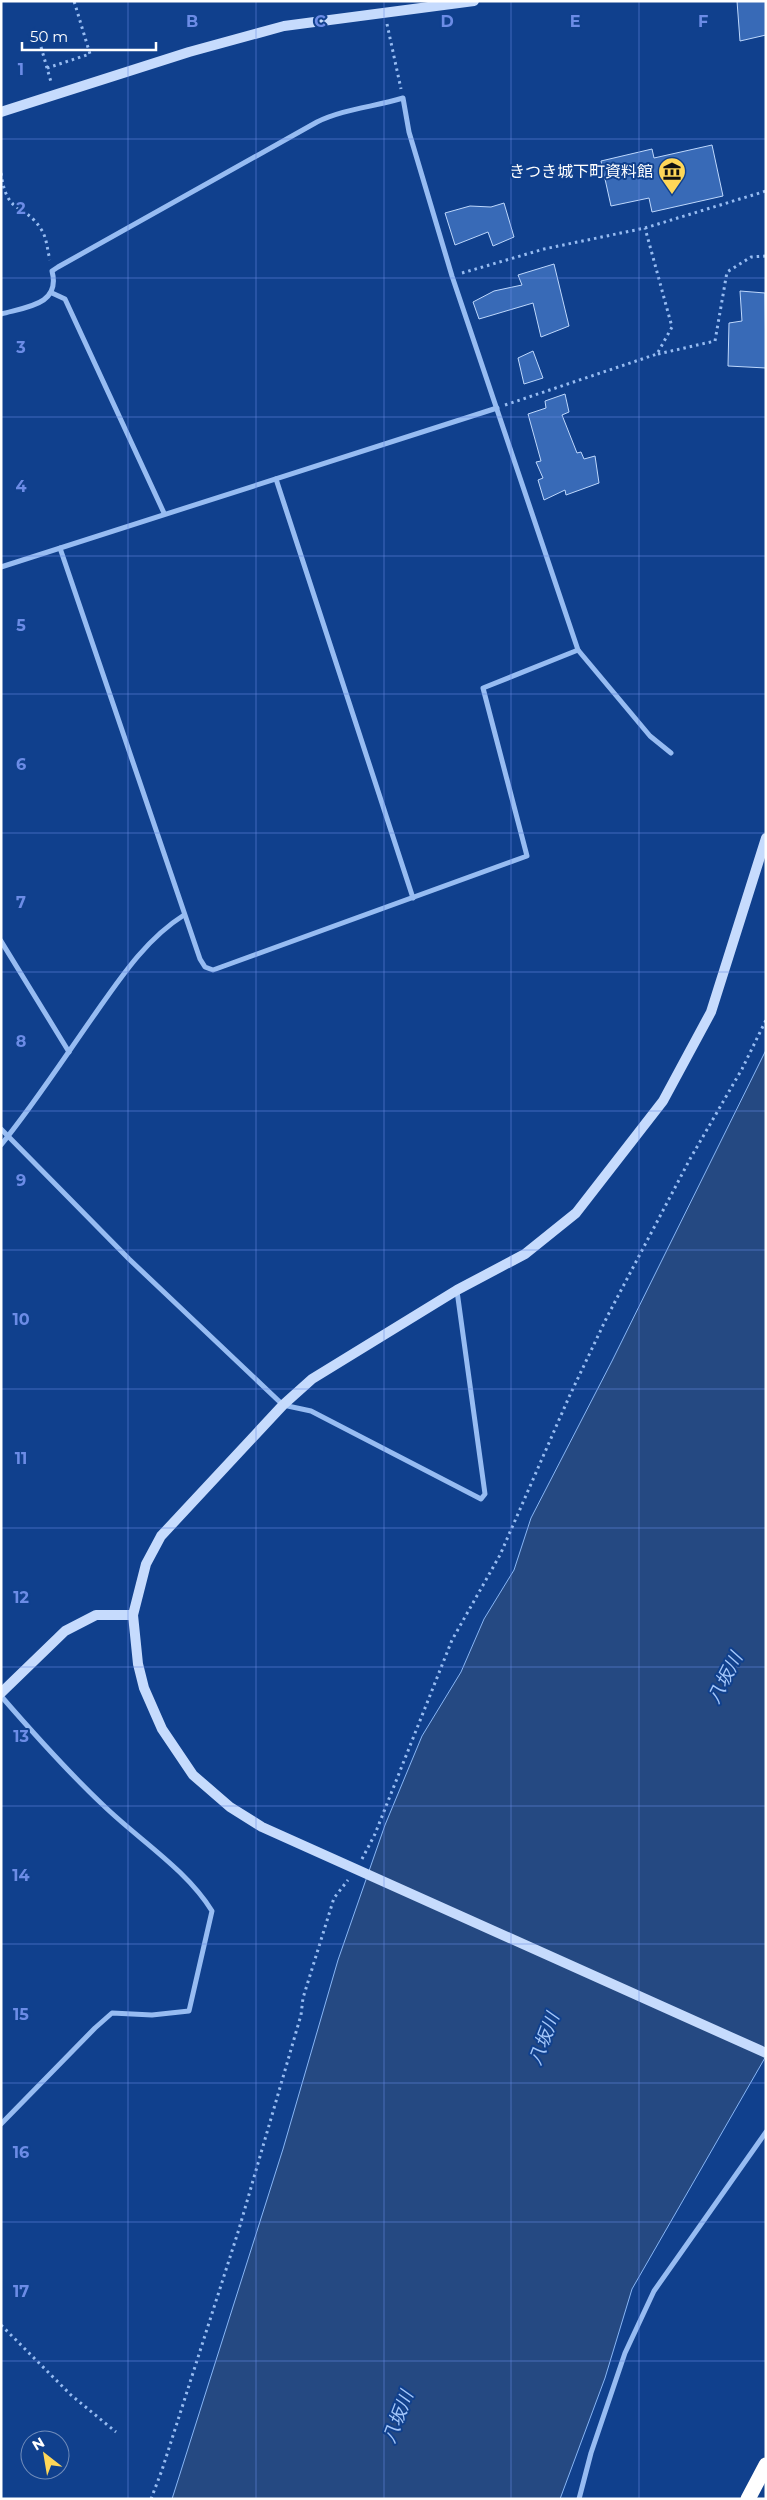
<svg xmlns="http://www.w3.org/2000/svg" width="767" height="2500" viewBox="0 0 767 2500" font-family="Montserrat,'Noto Sans JP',sans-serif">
<rect width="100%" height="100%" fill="#10408d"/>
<polygon fill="#254982" stroke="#88b6f6" points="766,1050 766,2056 632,2289 605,2378 560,2499 172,2499 283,2149 338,1960 385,1825 422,1736 461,1672 484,1619 514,1570 531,1518 612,1361"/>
<g fill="#386ab7" stroke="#bed8fd">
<polygon points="737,1 766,1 766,35 740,41"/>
<polygon points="712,145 723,196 652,212 649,198 611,206 601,161 652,149 654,158"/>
<polygon points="504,203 514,237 493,246 488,232 455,245 445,213 470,206 491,207"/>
<polygon points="554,264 569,326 541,337 533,303 479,319 473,302 494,291 522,285 518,275"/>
<polygon points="740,291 765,293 766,368 728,366 729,323 742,321"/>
<polygon points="533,351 543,378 524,384 518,358"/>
<polygon points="565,394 569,412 562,415 577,453 581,452 584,459 595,456 599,483 566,495 565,490 544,500 538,480 543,478 536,462 541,461 528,414 546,408 545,401"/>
</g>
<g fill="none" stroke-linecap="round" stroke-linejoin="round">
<g stroke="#97bcf2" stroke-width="3" stroke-dasharray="2.5 4" stroke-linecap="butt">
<polyline points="387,24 401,89"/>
<polyline points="41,47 51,82"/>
<polyline points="47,68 90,54 74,1"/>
<path d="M1,173C7,217 24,202 41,229C47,238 47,249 50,260"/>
<polyline points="462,273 544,249 645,228 766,191"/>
<polyline points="658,354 715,341 727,272 751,257 766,256"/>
<polyline points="505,405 657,354 672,327 645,228"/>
<polyline points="362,1859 375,1834 452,1640 500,1555 569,1397 607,1317 690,1159 742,1069 766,1020"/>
<polyline points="1,2325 71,2395 116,2432"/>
<polyline points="151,2499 162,2470 239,2229 301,2015 303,1998 334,1898 348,1880"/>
</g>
<g stroke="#97bcf2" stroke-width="5">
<polyline points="52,293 65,299 164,513"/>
<path d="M1,314C26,307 61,305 52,271L58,267L317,122C344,109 373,107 403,98L409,132L452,276L578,650L650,736L671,753"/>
<polyline points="276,479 413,898"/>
<polyline points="60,548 200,959 205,967 213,970 527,856 483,688 578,650"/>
<polyline points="1,567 497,408"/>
<polyline points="1,941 69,1052"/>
<polyline points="1,1129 129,1259 283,1405 311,1411 481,1499 485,1494 457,1291"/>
<path d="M1,1145C35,1103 64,1058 95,1014C121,977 146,939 184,915"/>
<path d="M1,1696C34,1734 67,1771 103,1805C139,1840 186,1869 212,1911L189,2011L152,2015L112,2013L95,2028L1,2124"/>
<polyline points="579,2499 591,2453 625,2353 654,2291 766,2132"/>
</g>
<g stroke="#c6dbfd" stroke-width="10">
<polyline points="1,112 189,52 284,26 474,1"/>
<polyline points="766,838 711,1012 663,1101 576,1213 525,1254 457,1290 312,1379 283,1405 161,1536 146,1564 133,1615 138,1664 144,1688 162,1729 193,1775 230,1807 262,1827 766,2053"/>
<polyline points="1,1693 65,1631 96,1615 133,1615"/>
</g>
<polyline stroke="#fff" stroke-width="15" points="748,2499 766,2465"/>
</g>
<path fill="none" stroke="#6c8ce6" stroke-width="1" stroke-opacity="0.55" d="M128,1V2499M256,1V2499M384,1V2499M511,1V2499M639,1V2499M1,139H766M1,278H766M1,417H766M1,556H766M1,694H766M1,833H766M1,972H766M1,1111H766M1,1250H766M1,1389H766M1,1528H766M1,1667H766M1,1806H766M1,1944H766M1,2083H766M1,2222H766M1,2361H766"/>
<defs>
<g id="museum-pin" transform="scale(1.4375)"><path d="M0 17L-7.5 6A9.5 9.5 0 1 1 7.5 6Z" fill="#ffd758" stroke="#10408d"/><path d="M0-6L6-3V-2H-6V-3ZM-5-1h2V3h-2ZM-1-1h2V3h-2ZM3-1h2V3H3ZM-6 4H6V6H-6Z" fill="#111"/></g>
</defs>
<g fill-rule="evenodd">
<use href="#museum-pin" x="672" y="171"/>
</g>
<g text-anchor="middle" stroke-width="4" stroke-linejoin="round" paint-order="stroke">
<g font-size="16" fill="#fff" stroke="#10408d" text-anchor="end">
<text x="653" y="177">きつき城下町資料館</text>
</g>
<g font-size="18" font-style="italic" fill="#a3c6fa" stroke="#10408d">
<text transform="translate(725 1678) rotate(-63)" y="6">八坂川</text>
<text transform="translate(544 2039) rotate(-69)" y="6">八坂川</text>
<text transform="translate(398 2417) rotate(-69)" y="6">八坂川</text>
</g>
</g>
<g font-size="16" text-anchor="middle" font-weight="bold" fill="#6c8ce6" stroke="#10408d" stroke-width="4" stroke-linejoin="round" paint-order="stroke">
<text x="192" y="27">B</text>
<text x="320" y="27">C</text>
<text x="447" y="27">D</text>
<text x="575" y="27">E</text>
<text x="703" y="27">F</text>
<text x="21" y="75">1</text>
<text x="21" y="214">2</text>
<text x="21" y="353">3</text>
<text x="21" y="492">4</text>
<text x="21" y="631">5</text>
<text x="21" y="770">6</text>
<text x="21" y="908">7</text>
<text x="21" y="1047">8</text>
<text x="21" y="1186">9</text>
<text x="21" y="1325">10</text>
<text x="21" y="1464">11</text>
<text x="21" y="1603">12</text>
<text x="21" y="1742">13</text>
<text x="21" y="1881">14</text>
<text x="21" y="2020">15</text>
<text x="21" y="2158">16</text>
<text x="21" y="2297">17</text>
</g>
<rect width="767" height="2500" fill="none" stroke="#ffffff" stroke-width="5"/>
<g transform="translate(45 2455) rotate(329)"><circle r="24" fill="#10408d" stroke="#708cbb"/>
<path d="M0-4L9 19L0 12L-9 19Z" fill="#ffd758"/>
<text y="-8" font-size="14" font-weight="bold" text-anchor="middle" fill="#ffffff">N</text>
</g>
<path d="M22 42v8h134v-8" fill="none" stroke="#ffffff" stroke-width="2.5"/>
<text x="30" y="42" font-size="15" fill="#ffffff" stroke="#10408d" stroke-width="4" paint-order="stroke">50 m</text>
</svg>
